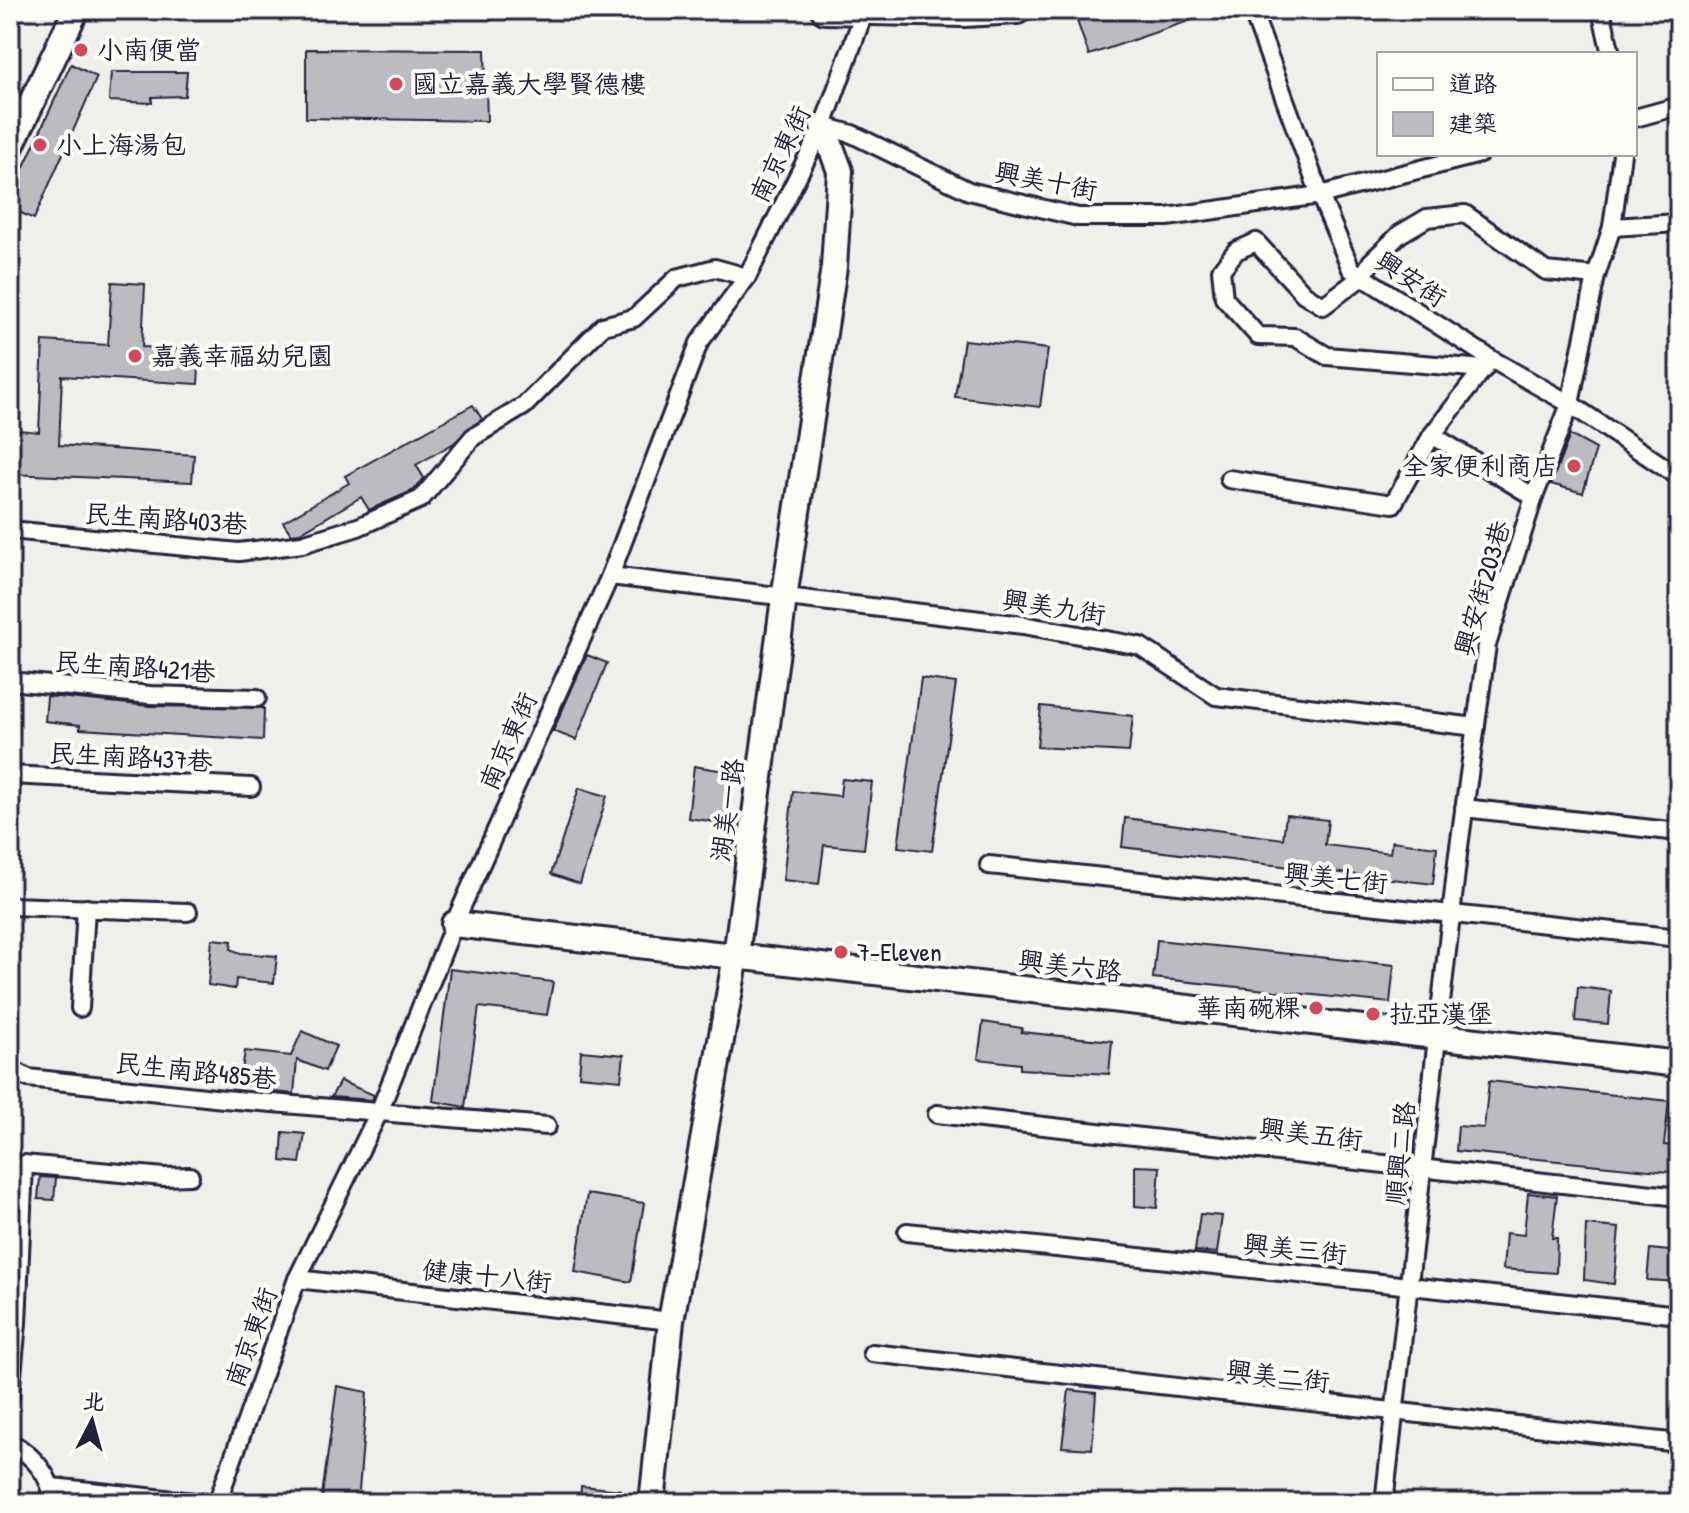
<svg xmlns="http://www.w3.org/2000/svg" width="1689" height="1513" viewBox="0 0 1689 1513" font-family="'Patrick Hand','LXGW WenKai TC',sans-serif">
<rect width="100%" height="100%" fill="#f0efec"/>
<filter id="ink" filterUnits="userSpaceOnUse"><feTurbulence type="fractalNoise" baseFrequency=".0125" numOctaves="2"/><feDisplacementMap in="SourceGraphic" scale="16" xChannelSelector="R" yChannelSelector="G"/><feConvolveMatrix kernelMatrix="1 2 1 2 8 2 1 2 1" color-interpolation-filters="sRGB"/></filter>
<g filter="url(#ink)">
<g fill="#bcbcc0" stroke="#22223b" stroke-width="2">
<polygon points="1109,10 1215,10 1215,12 1089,55 1077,21"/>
<polygon points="306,49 485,50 487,121 306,118"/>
<polygon points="71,64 97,77 34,219 10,208 10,197"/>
<polygon points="111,72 187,72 185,96 152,97 152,103 109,101"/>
<polygon points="112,282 145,284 142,347 200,350 198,384 62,376 59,445 194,455 192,482 10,474 10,429 39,432 43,341 108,345"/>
<polygon points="964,340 1048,349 1040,407 955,397"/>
<polygon points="473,405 482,419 454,443 416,465 424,478 414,490 369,510 361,497 300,533 291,534 283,522 349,483 345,476"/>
<polygon points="1570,435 1596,449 1583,493 1551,484"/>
<polygon points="587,655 607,663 576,740 553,731"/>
<polygon points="921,678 956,683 932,851 898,847"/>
<polygon points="47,696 150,706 264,708 263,740 80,729 80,725 45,721"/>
<polygon points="1041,706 1133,716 1129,752 1037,747"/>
<polygon points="694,766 731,772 723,823 688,818"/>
<polygon points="842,779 872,782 864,849 824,845 819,884 783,880 793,791 840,796"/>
<polygon points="579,788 607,796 580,884 551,874"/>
<polygon points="1286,815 1328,820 1325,845 1390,853 1392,841 1437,847 1433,884 1122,847 1125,818 1283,839"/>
<polygon points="212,939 232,941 231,949 240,953 277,956 274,983 236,979 235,989 208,985"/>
<polygon points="1157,940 1394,965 1390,1003 1153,978"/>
<polygon points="450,969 553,982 547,1015 479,1007 465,1107 433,1101"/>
<polygon points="1578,987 1611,991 1608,1024 1575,1021"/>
<polygon points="983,1022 1022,1028 1021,1032 1112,1041 1109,1074 1020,1069 1020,1064 978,1059"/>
<polygon points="302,1031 336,1046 325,1071 297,1060 294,1094 274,1092 275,1079 241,1076 245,1051 291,1056"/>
<polygon points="581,1051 624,1055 621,1080 579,1076"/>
<polygon points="340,1081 374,1095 372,1100 331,1097"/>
<polygon points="1489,1081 1669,1101 1664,1145 1679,1146 1679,1173 1456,1151 1458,1126 1484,1128"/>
<polygon points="283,1132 305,1134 300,1163 281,1161"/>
<polygon points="1135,1166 1160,1167 1157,1208 1135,1206"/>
<polygon points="40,1177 56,1178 54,1200 38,1199"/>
<polygon points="1528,1193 1557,1196 1552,1238 1557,1238 1556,1273 1503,1269 1506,1233 1524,1235"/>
<polygon points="587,1194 644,1203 631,1282 575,1272"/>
<polygon points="1200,1214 1222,1216 1217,1253 1195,1251"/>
<polygon points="1586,1225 1619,1228 1614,1284 1584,1280"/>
<polygon points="1650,1249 1679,1252 1679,1282 1647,1280"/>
<polygon points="337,1386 367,1392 358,1503 321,1503"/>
<polygon points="1069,1390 1096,1393 1092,1449 1062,1447"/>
<polygon points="581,1486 621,1490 619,1503 580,1503"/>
</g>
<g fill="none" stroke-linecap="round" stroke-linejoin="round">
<g stroke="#22223b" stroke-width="22">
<g id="street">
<polyline points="1252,10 1320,195 1351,269 1491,359 1570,404 1679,477"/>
<polyline points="1601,10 1611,54"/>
<polyline points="1635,118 1679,106"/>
<polyline points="823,126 852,134 969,191 1078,217 1167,217 1320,195 1480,154"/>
<polyline points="1612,227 1679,223"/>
<polyline points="1484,369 1327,356 1295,337 1258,336 1224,298 1221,270 1236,251 1256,242 1304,294 1323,306 1363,276 1371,262 1400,234 1427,218 1465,214 1546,271 1596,276"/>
<polyline points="1432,435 1534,497"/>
<polyline points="1229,479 1393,504 1432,435 1487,364"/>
<polyline points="10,530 239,552 302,544 358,527 421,499 473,437 524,406 603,326 634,318 677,278 715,268 747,277"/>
<polyline points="610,576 1023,625 1140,646 1216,696 1476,727"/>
<polyline points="10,681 150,695 257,698"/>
<polyline points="10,775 251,787"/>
<polyline points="1464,808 1679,832"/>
<polyline points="989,865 1679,938"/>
<polyline points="10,906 188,912"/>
<polyline points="80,1008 86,908"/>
<polyline points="10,1068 28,1078 224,1099 547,1126"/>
<polyline points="937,1114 1679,1197"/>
<polyline points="907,1232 1679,1315"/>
<polyline points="297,1279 671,1321"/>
<polyline points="872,1353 1679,1443"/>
<polyline points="10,1396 17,1323 24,1164 164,1177 190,1176"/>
<path d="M10,1442C34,1456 51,1475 54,1503"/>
<polyline points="52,1487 204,1503"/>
<polyline points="217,1503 297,1279 379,1112 454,924 610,576 699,343 747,277 823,126 865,10"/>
<polyline points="1384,1503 1458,854 1487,645 1534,497 1570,404 1596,276 1612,227 1622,154"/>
</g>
</g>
<g stroke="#22223b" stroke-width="30">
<g id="secondary">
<polyline points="10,148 76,10"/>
<polyline points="454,924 1679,1064"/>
<polyline points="652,1503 671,1321 736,956 784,598 834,267 840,171 823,126"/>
</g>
</g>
<g stroke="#22223b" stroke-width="32">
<polyline id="primary" points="825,10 964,13 1017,10"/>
</g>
<use href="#street" stroke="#fdfcf7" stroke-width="16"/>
<use href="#secondary" stroke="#fdfcf7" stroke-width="24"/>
<use href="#primary" stroke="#fdfcf7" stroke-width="26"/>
</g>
</g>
<g fill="#d1495b" stroke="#fdfcf7" stroke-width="3">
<circle cx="81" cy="50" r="8"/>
<circle cx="396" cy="84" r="8"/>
<circle cx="40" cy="145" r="8"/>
<circle cx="135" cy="356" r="8"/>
<circle cx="1574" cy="466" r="8"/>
<circle cx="841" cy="952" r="8"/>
<circle cx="1316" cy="1008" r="8"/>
<circle cx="1373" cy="1014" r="8"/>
</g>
<g text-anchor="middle" stroke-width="8" stroke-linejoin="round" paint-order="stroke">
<g font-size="26" fill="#22223b" stroke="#fdfcf7" text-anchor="start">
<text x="97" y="59">小南便當</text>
<text x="412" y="93">國立嘉義大學賢德樓</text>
<text x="56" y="154">小上海湯包</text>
<text x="151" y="365">嘉義幸福幼兒園</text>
<text x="1558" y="475" text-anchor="end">全家便利商店</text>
<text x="857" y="961">7-Eleven</text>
<text x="1300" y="1017" text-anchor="end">華南碗粿</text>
<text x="1389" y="1023">拉亞漢堡</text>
</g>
<g font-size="26" fill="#22223b" stroke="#fdfcf7">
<text transform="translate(780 154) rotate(-64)" y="9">南京東街</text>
<text transform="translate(1046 181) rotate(11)" y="9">興美十街</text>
<text transform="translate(1411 279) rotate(33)" y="9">興安街</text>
<text transform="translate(166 519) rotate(4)" y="9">民生南路403巷</text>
<text transform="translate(1482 588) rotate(-74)" y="9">興安街203巷</text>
<text transform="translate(1054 607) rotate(9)" y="9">興美九街</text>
<text transform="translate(135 667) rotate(4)" y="9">民生南路421巷</text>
<text transform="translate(508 741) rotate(-66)" y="9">南京東街</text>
<text transform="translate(131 757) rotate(3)" y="9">民生南路437巷</text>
<text transform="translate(727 810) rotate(-82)" y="9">湖美一路</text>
<text transform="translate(1336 878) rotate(6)" y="9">興美七街</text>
<text transform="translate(1070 966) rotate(7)" y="9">興美六路</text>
<text transform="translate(196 1071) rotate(6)" y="9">民生南路485巷</text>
<text transform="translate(1311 1134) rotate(7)" y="9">興美五街</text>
<text transform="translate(1400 1153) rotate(-84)" y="9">順興二路</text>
<text transform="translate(1295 1249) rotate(6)" y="9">興美三街</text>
<text transform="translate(487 1276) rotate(6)" y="9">健康十八街</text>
<text transform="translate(251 1337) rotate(-70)" y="9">南京東街</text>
<text transform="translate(1278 1376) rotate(7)" y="9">興美二街</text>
</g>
</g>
<rect width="1689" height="1513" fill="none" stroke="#fdfcf7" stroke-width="40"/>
<rect x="20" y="20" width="1649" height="1473" fill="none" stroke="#22223b" stroke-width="3" filter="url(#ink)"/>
<rect x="1377" y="52" width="260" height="104" fill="#fdfcf7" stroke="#a5a5ac" stroke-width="2"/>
<rect x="1393" y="78" width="40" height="12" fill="#fdfcf7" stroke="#a5a5ac" stroke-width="2"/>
<text x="1449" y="92" font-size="24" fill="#22223b">道路</text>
<rect x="1393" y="112" width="40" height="24" fill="#bcbcc0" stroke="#a5a5ac" stroke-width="2"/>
<text x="1449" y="132" font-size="24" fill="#22223b">建築</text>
<g transform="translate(92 1421) rotate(6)" stroke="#fdfcf7" stroke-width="6" paint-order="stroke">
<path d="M0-6L14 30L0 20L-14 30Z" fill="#22223b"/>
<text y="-12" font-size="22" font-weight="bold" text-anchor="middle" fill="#22223b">北</text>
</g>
</svg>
